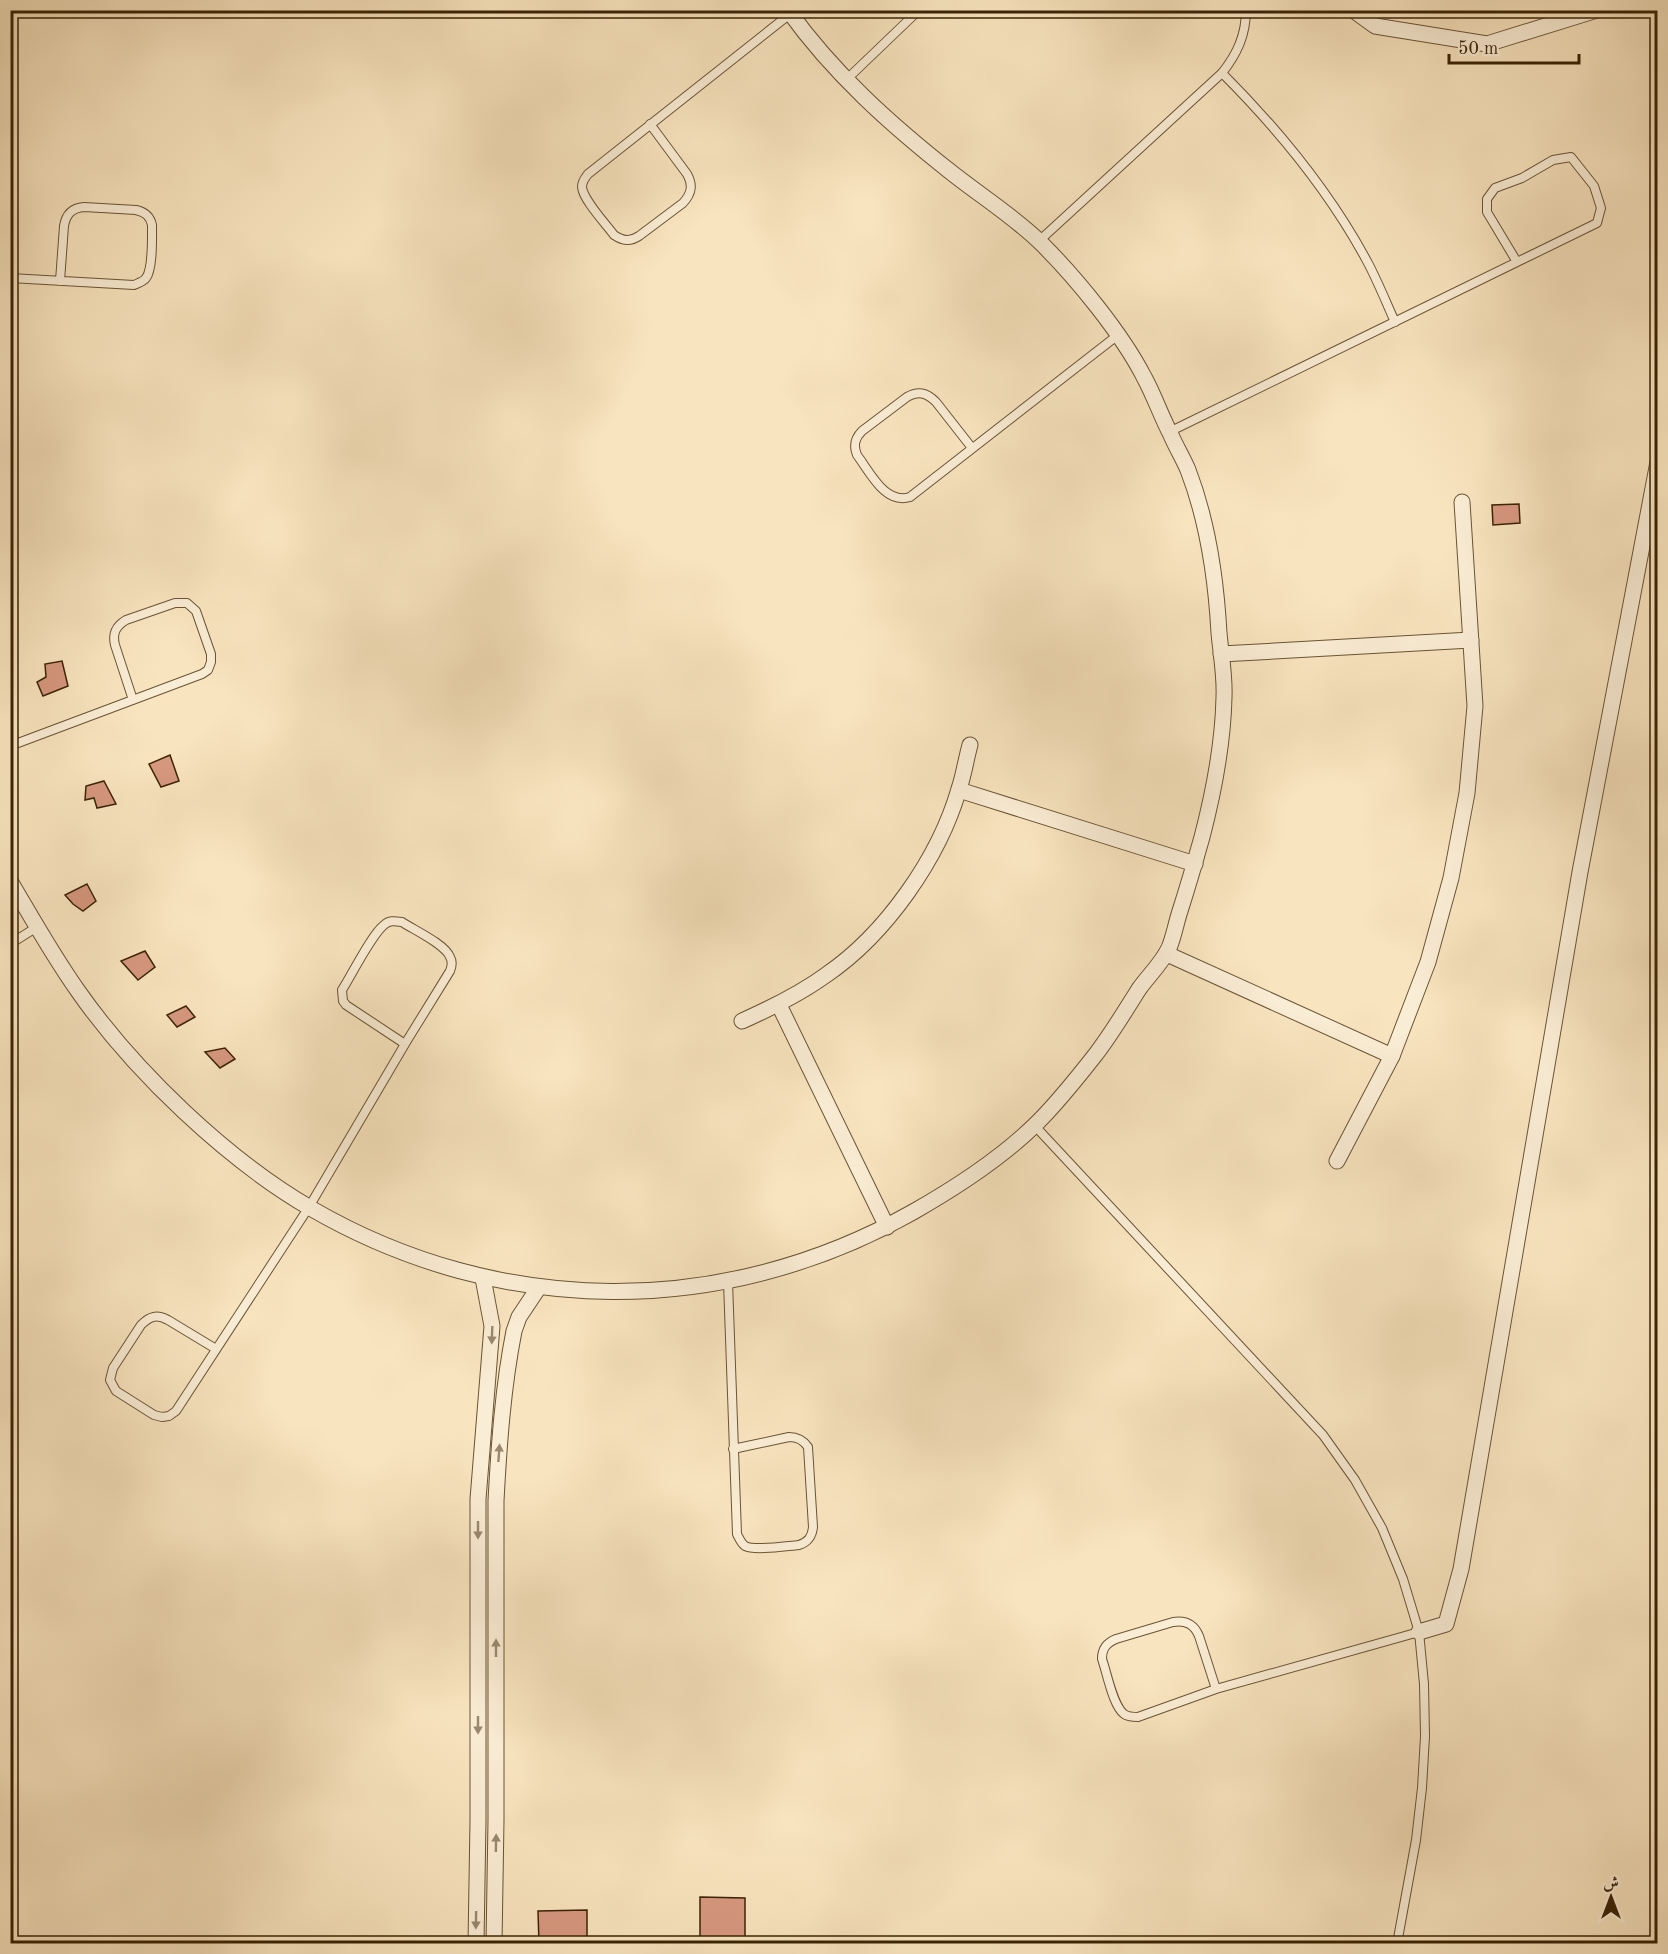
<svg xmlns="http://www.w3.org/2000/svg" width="1668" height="1954" viewBox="0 0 1668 1954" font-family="'Old Standard TT',Amiri,serif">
<rect width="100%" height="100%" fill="#f8e4bf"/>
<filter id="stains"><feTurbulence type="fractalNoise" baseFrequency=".00333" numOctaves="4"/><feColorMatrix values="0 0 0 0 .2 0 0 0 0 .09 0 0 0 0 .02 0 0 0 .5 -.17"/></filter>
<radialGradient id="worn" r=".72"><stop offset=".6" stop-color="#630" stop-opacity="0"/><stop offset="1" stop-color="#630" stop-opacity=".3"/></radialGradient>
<g fill="#d79880" stroke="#3a2405" stroke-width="1.5">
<polygon points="1519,504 1520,523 1493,525 1492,505"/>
<polygon points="62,661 68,686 43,696 37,682 46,677 45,664"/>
<polygon points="170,755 179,781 161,787 149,764"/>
<polygon points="104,781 116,804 97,808 94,798 85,800 86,786"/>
<polygon points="87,884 96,901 83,911 73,904 65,895"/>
<polygon points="145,951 155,967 138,980 121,961"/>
<polygon points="186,1006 195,1017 177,1027 167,1015"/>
<polygon points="225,1048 235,1059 220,1068 205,1052"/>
<polygon points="700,1897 745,1898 745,1937 700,1937"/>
<polygon points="587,1910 587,1944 539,1944 538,1911"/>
</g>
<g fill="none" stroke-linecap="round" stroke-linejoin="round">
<g stroke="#6a5434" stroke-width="10">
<g id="service">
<path d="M1222,73C1279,130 1330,192 1368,263C1378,282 1386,302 1395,322"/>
<polyline points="846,80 919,10"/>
<path d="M650,124L687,174C693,185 692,193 683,203L639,236C630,242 623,241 614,235C606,224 583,200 582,187C582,181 585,178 588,174L790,14"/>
<path d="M1039,241L1222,73C1237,54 1246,35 1246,10"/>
<path d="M10,278L134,285C138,283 143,282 146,278C153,269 152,238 152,225C150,216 145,212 136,210L84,207C72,208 66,214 64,226L60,281"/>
<polyline points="1169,432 1597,223 1601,208 1594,186 1571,157 1553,160 1522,178 1495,188 1487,199 1487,212 1517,262"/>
<path d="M972,448L936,402C926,392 918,391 907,397L862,431C855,438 853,445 857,455C870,472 885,505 910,497L1118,335"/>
<path d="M10,746L202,674L208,670L211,662V654L196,611L187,603H175L126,620C116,626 112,633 115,645L133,700"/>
<polyline points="10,944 37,927"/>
<polyline points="1035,1126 1323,1435 1355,1480 1382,1528 1403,1579 1419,1632 1424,1684 1425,1736 1422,1788 1416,1840 1397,1944"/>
<path d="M728,1282L737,1534C739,1538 741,1543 745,1546C755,1551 786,1546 799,1545C808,1542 812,1537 813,1527L808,1447C803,1440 798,1437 789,1437L733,1449"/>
<path d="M216,1349L168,1320C157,1314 150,1316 141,1325L113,1368L110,1380L116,1391L154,1415L162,1417L169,1416L176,1411L309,1207L405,1044L408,1039L450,971C452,966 453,962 450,957C445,944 414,930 402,922C395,921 389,920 384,925C372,934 351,976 342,990L343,1001L346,1005L405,1044"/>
<path d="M1216,1689L1199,1636C1194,1624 1186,1620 1173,1622L1116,1639C1106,1643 1102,1649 1102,1659C1107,1673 1113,1706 1124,1714C1128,1717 1133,1717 1138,1717L1216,1689L1419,1632"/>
</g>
</g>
<g stroke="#6a5434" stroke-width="17">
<g id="minor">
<polyline points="1353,10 1375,26 1487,44 1597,10"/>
<polyline points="1221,654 1471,640"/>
<polyline points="959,790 1195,864"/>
<path d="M10,881C32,918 53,956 78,991C134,1071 227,1160 312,1209C501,1318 723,1319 913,1212C957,1187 1002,1158 1038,1122C1059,1101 1078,1077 1096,1054C1112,1033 1125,1011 1139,989C1149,975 1162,963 1169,948C1174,936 1176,923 1180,911C1188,886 1195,862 1202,837C1214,791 1223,745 1224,697C1225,676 1221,655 1219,633C1216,578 1208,522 1188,470C1183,458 1176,447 1171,435C1161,416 1154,395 1144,377C1122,334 1077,279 1042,244C1016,218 981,196 952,173C891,125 833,73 788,10"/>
<polyline points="1167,954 1392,1056"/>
<polyline points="779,1005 887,1227"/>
<path d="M742,1021C771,1008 800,994 826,975C886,934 939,858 959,789C964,774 966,759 970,745"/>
<polyline points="1337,1161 1392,1056 1428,962 1451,878 1467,793 1475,706 1462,502"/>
<polyline points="1419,1632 1446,1624 1461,1569 1580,872 1658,462"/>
<polyline points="476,1944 478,1820 478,1499 492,1326 483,1278"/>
<path d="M494,1944L496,1820V1501C499,1444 503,1387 514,1331L519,1317L539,1287"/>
</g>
</g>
<use href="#service" stroke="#faedd5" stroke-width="8"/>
<use href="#minor" stroke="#faedd5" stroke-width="15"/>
</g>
<defs><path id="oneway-solid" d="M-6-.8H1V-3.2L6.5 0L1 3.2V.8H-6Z" transform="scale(1.5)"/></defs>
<g fill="#9a886d">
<use href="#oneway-solid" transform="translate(492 1335) rotate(92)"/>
<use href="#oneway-solid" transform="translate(499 1453) rotate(-86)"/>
<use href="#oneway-solid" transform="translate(478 1530) rotate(90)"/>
<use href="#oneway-solid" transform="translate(496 1648) rotate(-90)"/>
<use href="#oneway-solid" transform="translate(478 1725) rotate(90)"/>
<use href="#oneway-solid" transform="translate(496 1843) rotate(-89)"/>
<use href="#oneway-solid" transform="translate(476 1920) rotate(91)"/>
</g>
<rect width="1668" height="1954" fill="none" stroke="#f8e4bf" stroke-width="36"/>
<rect x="12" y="12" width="1644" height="1930" fill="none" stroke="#3a2405" stroke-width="3"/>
<rect x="18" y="18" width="1632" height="1918" fill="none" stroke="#3a2405" stroke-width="1.5"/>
<g transform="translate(1611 1897)" stroke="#faedd5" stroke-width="4.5" paint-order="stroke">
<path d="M0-4.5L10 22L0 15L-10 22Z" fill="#3a2405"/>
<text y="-9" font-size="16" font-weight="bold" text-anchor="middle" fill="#3a2405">ش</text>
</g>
<path d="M1449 54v9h130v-9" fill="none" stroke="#3a2405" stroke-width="3"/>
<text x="1458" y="54" font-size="18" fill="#3a2405" stroke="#faedd5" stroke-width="4.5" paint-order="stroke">50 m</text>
<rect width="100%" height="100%" filter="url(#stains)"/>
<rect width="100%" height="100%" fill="url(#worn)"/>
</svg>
